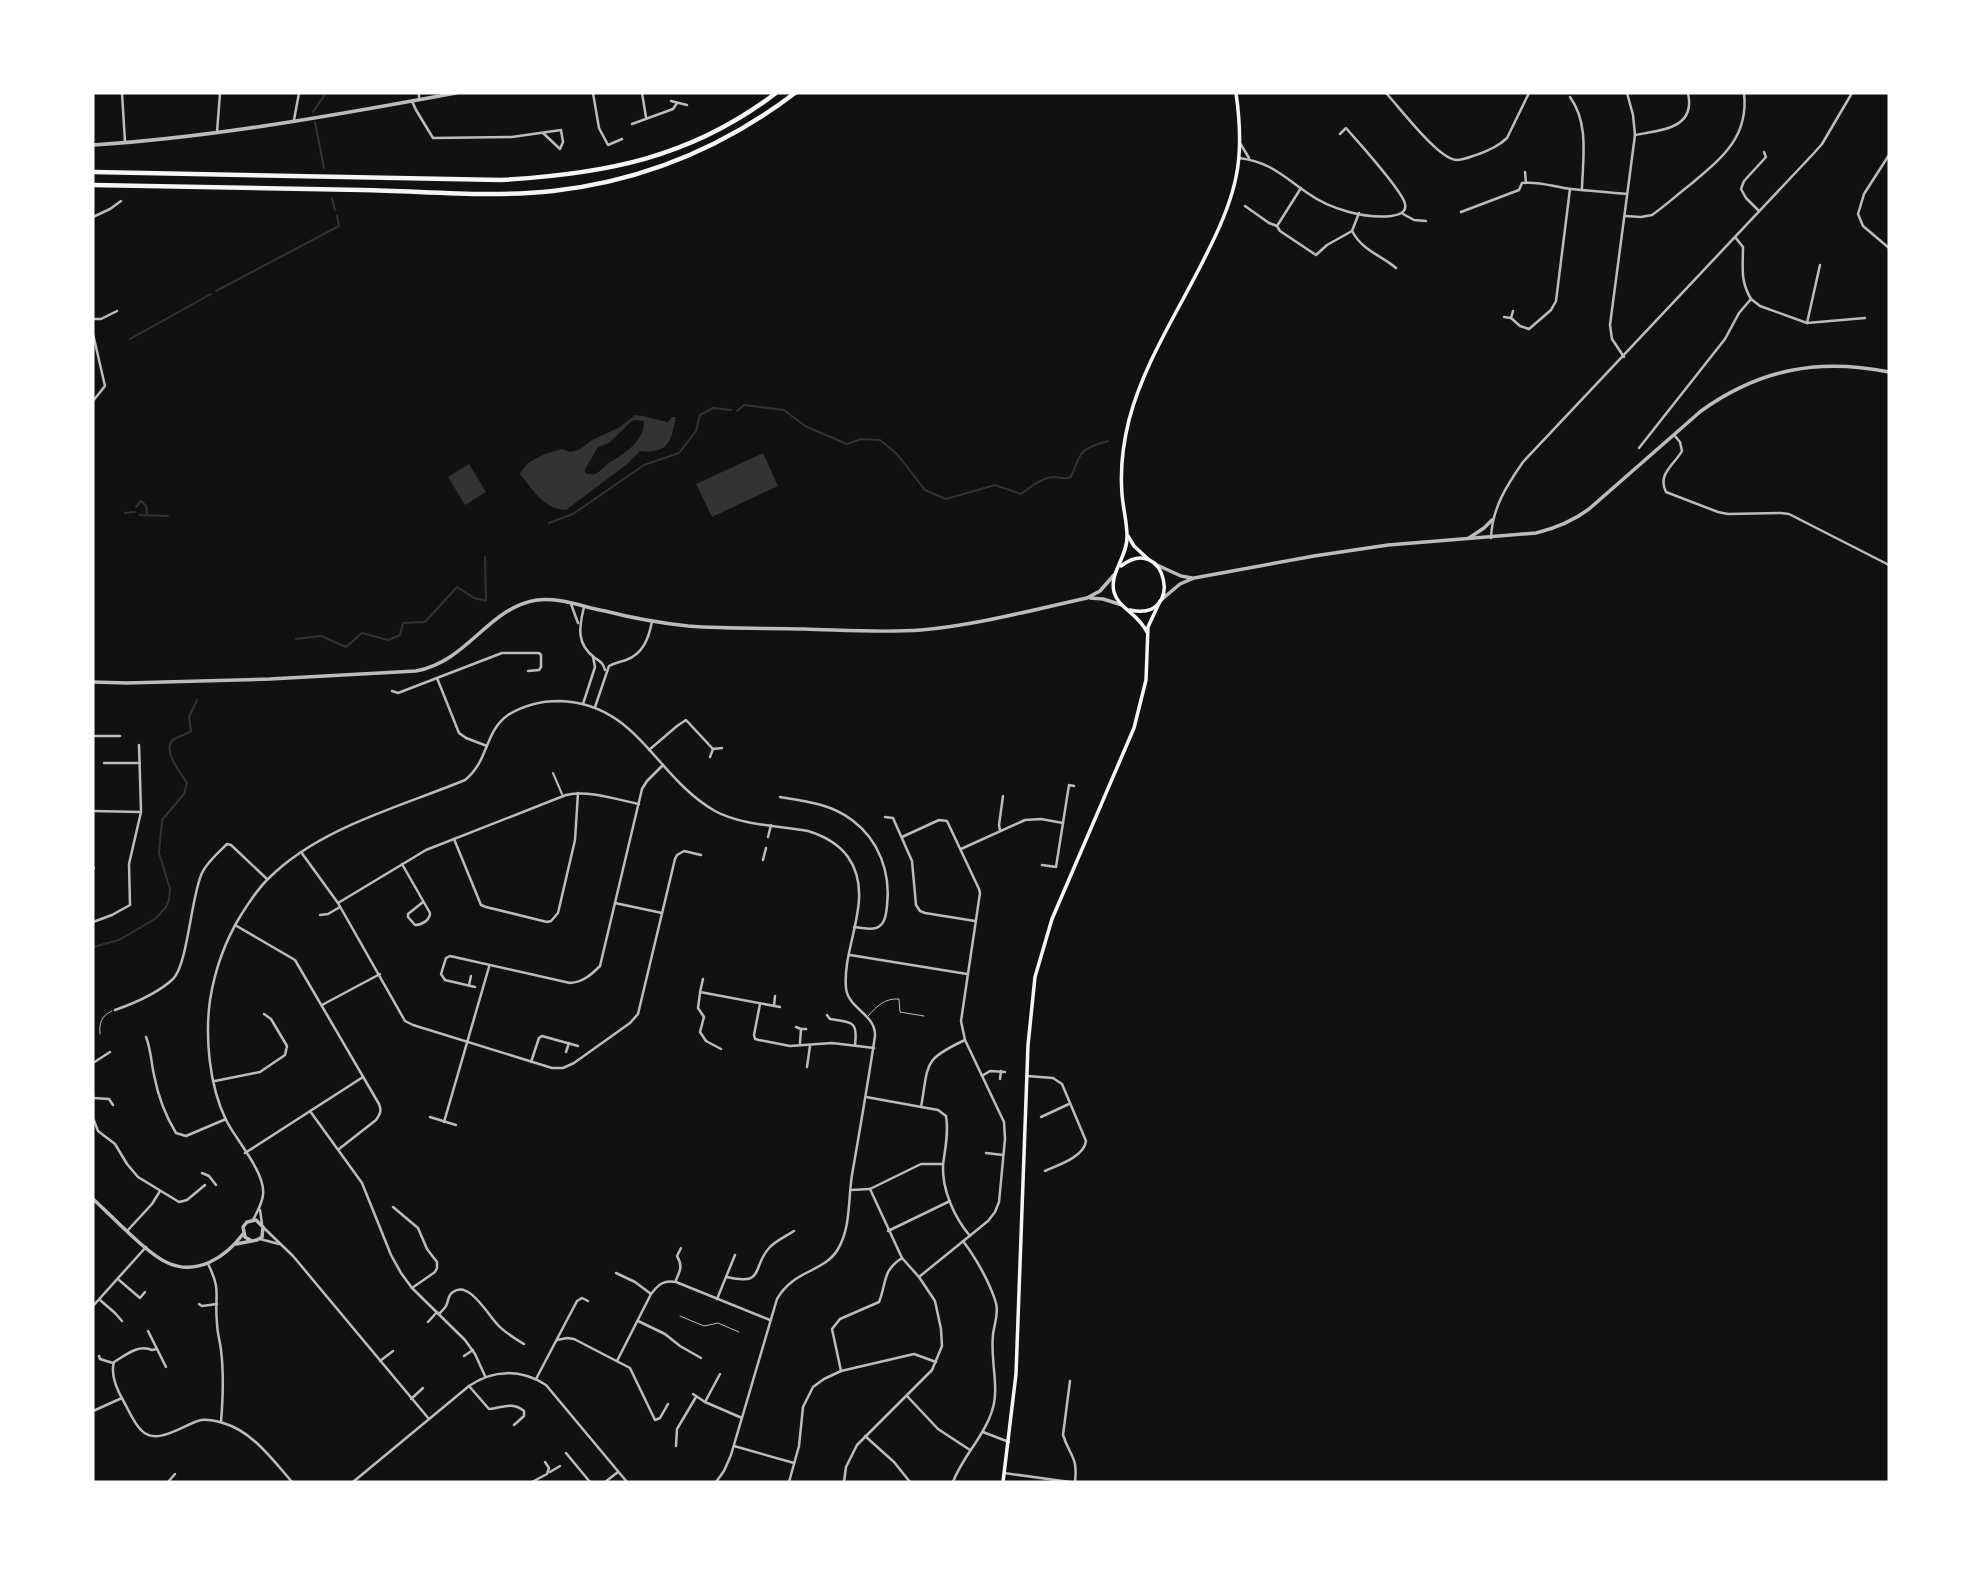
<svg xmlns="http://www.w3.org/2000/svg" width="1982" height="1575" viewBox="0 0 1982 1575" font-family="'Varela Round',sans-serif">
<rect width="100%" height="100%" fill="#111"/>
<g fill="#333" fill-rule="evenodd">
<path d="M635,415C646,416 657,420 668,422L672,417H676C671,440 670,454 640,451L626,465L566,510C545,510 532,489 520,474C527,459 547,453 562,449L570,452L579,450L592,440L620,427ZM635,420L644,421C644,442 625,453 609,463C600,469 598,478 585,473V469L598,447L609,443L632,421Z"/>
<polygon points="763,453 778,486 712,517 696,484"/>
<polygon points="469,464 486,492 465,505 448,477"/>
</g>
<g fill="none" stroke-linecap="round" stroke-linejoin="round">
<g stroke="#333" stroke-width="2">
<polyline points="313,112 326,93"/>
<polyline points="315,122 324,168"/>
<polyline points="332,198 335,210"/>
<polyline points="216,291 339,226 337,216"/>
<polyline points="130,339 211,294"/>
<path d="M737,411L744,405L784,410L805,426L847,444L861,439L880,440L897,454L925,490L946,499L995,485L1021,494C1030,487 1043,477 1053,477C1061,477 1064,480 1071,477C1082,450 1080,449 1108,441"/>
<polyline points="136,507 141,501 146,506 147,513"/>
<polyline points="125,513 135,512"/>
<polyline points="139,515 168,516"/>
<polyline points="549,523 573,514 644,465 679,453 696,431 700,415 713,408 731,410"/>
<polyline points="296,639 321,636 346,647 362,633 388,640 400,635 403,623 425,622 457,587 474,598 486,601 485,557"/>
<path d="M93,947L119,940L155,919L166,907L169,900L170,889L159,853L162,820L184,794L187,783C180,772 159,747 176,738C182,735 186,735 191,731L189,717L197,700"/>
</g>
<g stroke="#bcbcbc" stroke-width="1">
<path d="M868,1016C877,1006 885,998 899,999L900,1012L924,1016"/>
<path d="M100,1034C99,1023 101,1016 112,1011"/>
<polyline points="680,1316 704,1326 718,1323 739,1332"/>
</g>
<polyline stroke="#bcbcbc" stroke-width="2" points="553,773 562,794"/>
<g stroke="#bcbcbc" stroke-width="2.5">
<polyline points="122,93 125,142"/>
<polyline points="419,93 419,100"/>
<polyline points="593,93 599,128 608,145 622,139"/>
<polyline points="642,93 646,117"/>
<path d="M1386,93C1400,108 1439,160 1457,160C1464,160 1472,156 1479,154C1489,150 1499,146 1507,138L1529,93"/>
<path d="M1570,97C1589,123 1583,158 1582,188"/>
<polyline points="412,101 416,110 433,138 512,137 561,130 563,142 560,149 543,133"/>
<polyline points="671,101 687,105"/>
<polyline points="294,120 299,93"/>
<polyline points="632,124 673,109 677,103"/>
<polyline points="217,132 220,94 218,93"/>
<path d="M1635,135C1661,130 1696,129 1688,93"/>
<polyline points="1240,143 1249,158"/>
<polyline points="1889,155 1864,194 1858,214 1863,226 1889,248"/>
<path d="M1239,158C1271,162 1284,177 1309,194C1330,209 1365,219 1391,216C1398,215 1407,213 1405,204C1403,191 1357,141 1346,128L1340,134"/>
<polyline points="1525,172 1526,183"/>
<polyline points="1301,188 1277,226 1280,231 1316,255 1327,245 1352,231 1359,213"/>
<polyline points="1245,206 1269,223 1277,226"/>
<polyline points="1759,211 1746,198 1741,189 1744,181 1766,157 1764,152"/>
<path d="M1461,212L1519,190L1522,183C1540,181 1554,187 1571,189C1590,191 1608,192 1627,194"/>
<polyline points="1403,214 1414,220 1426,221"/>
<path d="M1625,216L1641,217L1652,215C1665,206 1678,194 1691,184C1722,158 1749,137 1744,93"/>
<polyline points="93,217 110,209 121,201"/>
<path d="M1352,231C1363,251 1379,254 1396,268"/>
<polyline points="1751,299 1760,306 1807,323 1865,318"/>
<polyline points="1504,317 1511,318 1513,311"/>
<polyline points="1511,318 1520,326 1529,329 1551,310 1556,301 1570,189"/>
<polyline points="93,319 101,319 117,311"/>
<polyline points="1807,323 1820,265"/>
<polyline points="93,334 105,386 93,401"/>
<polyline points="1624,357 1612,339 1610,325 1635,135 1633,115 1627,93"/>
<path d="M1674,435L1680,442L1682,451C1674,465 1657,474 1666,492L1718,512L1728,514L1781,513L1789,514L1889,565"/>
<path d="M1639,448L1725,339L1739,313L1751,299C1740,281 1743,267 1743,247L1735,237"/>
<path d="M1491,538C1492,508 1507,485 1523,462L1814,153L1822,144L1852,93"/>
<polyline points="571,604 578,623"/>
<path d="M584,607C579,627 576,644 595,658C601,662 603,663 605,670"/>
<polyline points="437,678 459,733 466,738 487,746"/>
<polyline points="392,691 398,693 502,653 539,653 541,655 541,667 539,670 528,671"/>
<polyline points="583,704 595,667 593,657"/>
<path d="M595,707L609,666C615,663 620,662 626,660C643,654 649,638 652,621"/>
<polyline points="93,736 120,736"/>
<polyline points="139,745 141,811"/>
<polyline points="649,750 677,726 686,720 713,749"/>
<polyline points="710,757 713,749 722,748"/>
<polyline points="104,763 140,763"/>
<path d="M780,797C805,801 831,804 852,820C879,840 891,873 887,906C886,915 885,925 876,928C869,930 861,928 854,927"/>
<polyline points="93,811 141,812 129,864 130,905 112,915 93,922"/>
<polyline points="885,817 893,818 912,861 916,905 920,911 925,913 975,921"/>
<polyline points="1000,830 999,825 1003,796"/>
<polyline points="768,837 771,825"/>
<polyline points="902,837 939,820 947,821 979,889 980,893 961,1021 965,1040 1004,1122 1005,1139 999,1202 995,1212 988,1221 919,1277"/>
<polyline points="454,839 481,905 486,907 547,922 551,921 558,913 575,840 578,793"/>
<polyline points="961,849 1025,820 1041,819 1063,823"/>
<polyline points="301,852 338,903 405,1021 413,1025 552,1068 563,1068 574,1063 630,1023 638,1014 675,859 677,855 684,851 701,855"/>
<polyline points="763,860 766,848"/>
<path d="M402,864L430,913C430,920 422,925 415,925L408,917V914L423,902"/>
<polyline points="1042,865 1056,867 1069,785 1074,786"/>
<polyline points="93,868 94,868"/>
<path d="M338,903L426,850L566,795C590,790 614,799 639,804"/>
<polyline points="615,903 662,913"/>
<polyline points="320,915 328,914 340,907"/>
<path d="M235,925L295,960L379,1104C382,1111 380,1114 376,1120L339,1149"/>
<polyline points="850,955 967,974"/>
<polyline points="703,979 700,992 780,1007"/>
<polyline points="469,985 471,976"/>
<path d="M475,987L445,980L441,974L446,958L450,956L570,983C583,982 591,975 600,966L642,789L647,781L663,765"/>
<polyline points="700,993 698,1008 704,1017 700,1032 706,1041 721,1049"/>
<polyline points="760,1004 754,1035 755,1039 759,1040 790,1046 832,1043 874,1048"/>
<polyline points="322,1005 380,974"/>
<polyline points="774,1006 775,996"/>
<path d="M115,1010C135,1003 157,994 173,979C188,964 191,896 202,873C207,862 218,853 227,844L231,845L267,879"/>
<path d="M827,1015L830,1019C852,1023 858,1020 855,1045"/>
<polyline points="796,1027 801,1029 806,1029"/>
<path d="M146,1037C151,1049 151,1062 154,1075C158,1096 165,1115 176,1133L186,1136L226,1119"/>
<polyline points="800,1043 801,1029"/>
<polyline points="566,1052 569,1043"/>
<polyline points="531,1062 539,1038 542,1036 578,1046"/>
<polyline points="93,1063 110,1052"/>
<polyline points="807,1067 810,1046"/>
<polyline points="982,1076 990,1071 1005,1072"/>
<path d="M1027,1076L1053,1078L1062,1084L1086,1141C1084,1157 1058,1165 1045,1171"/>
<polyline points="1000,1079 1001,1071"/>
<polyline points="215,1081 260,1072 285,1055 287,1046 271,1019 264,1014"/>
<polyline points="93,1092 93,1118 98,1131 115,1144 127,1164 138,1177 179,1202 187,1200 205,1185"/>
<path d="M866,1097L938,1110L946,1116C949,1132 945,1149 943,1165C942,1190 954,1217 970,1236"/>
<polyline points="93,1098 109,1099 113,1105"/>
<path d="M921,1107C929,1063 922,1060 965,1040"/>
<polyline points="310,1111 362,1183 391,1255 401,1273 412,1288 465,1340 475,1354 485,1376"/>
<polyline points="430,1117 456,1125"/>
<polyline points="1041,1117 1069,1104"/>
<polyline points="444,1122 489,967"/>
<polyline points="245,1153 363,1077"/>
<polyline points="986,1153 1003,1155"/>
<polyline points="202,1173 209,1176 216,1185"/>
<polyline points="851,1190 870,1189 921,1164 943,1164"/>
<polyline points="393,1207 418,1228 427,1249 437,1262 437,1268 435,1272 412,1288"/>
<polyline points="260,1210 262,1224"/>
<path d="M253,1220C257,1212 262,1204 263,1195C266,1173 236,1140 226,1120C209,1085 205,1037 210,1000C215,969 225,941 241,915C250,901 258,888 270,877C321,827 400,807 465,780C489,761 484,732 508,715C524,705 541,701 559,701C638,703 655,777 715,811C740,825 780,826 808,831C824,836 838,843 848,857C876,897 842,945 846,988C848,1009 876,1014 875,1036C868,1083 860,1129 852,1175C848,1199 851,1227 838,1249C824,1273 794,1269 777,1299L731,1455L724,1471L716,1482"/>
<polyline points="264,1228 293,1256 429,1419"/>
<polyline points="128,1230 152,1204 160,1191"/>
<polyline points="888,1231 950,1201"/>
<polyline points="260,1239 279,1244"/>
<path d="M208,1264C222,1291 214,1296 217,1323C217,1332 220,1341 221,1350C224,1374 223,1398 221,1422"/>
<polyline points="616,1273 635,1282 651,1294"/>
<path d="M727,1277C766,1286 751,1267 770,1247C776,1241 786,1236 794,1231"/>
<polyline points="119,1280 140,1298 145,1292"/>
<path d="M676,1280C680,1271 683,1266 677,1256L681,1248"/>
<polyline points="717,1299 735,1255"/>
<polyline points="100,1300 115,1313 122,1321"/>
<polyline points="199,1304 202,1306 217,1304"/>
<polyline points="93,1306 146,1247"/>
<path d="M439,1314C441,1312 444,1309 446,1306C449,1301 447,1296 453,1292C469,1280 488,1315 497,1324C505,1333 514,1338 524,1344"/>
<polyline points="638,1321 665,1334 680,1346 701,1358"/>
<polyline points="428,1322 437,1312"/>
<polyline points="148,1331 166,1367"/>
<polyline points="557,1340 567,1338 574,1339 630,1368 655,1420 660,1418 668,1404"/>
<path d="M157,1349L152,1350C138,1344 126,1355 114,1362C110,1375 117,1390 124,1402C129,1411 134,1423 141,1430C157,1447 184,1424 201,1420C208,1419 216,1421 223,1423C252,1431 273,1460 292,1482"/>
<polyline points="99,1356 100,1359 113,1363"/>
<polyline points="464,1356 473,1350"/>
<polyline points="380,1361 393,1351"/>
<path d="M617,1361L651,1294C659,1284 663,1280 676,1282L770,1320"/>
<path d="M841,1371L832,1329L840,1319L879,1302C887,1282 882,1271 902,1258"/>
<polyline points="720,1374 705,1402 742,1418"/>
<polyline points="536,1379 577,1301 582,1298 588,1301"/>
<path d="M1070,1381L1063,1435C1070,1457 1078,1456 1075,1482"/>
<path d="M469,1386L489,1409C502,1408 512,1401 524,1411V1416L514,1425"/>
<polyline points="693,1394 705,1402"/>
<polyline points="907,1396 938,1429 970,1450"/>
<polyline points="411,1399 423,1388"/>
<polyline points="93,1411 122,1398"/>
<polyline points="983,1432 1009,1442"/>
<polyline points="865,1436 894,1462 910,1482"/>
<polyline points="676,1446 677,1429 696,1397"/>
<polyline points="734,1446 794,1463"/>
<polyline points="566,1453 590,1482"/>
<polyline points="550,1472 560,1466"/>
<polyline points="1004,1473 1070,1482"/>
<polyline points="168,1482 175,1474"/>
<path d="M353,1482L469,1386C493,1369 521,1369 546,1385L627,1482"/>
<polyline points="532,1482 547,1474 549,1468 545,1462"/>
<polyline points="605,1482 618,1472"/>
<polyline points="789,1482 799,1446 803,1407 813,1387 824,1379 841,1371 914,1354 936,1362"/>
<polyline points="844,1482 846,1467 857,1445 932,1370 942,1346 941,1329 935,1301 919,1277 902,1258 870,1189"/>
<path d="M953,1482C962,1457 984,1437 992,1411C1000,1388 990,1360 993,1335C994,1324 999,1315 996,1303C990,1283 976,1258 963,1241"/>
</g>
<g stroke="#bcbcbc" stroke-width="3.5">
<path d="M93,145C215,137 336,115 456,93"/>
<polyline points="1469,538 1484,528 1492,520"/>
<polyline points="1157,565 1181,576 1192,578"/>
<polyline points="1090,598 1103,599 1122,605"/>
<path d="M1161,600L1180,584L1194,578L1314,556L1388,545L1536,533C1556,528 1573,521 1589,509L1701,411C1760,369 1818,358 1889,372"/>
<path d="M93,682L127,683L270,679L416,671C469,661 487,608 537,600C559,597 583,607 605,611C632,618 660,623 688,626C727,629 766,628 804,629C843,630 882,633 921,630C977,625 1032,610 1087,598L1100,591L1114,575"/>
<path d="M93,1199C112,1216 147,1254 168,1263C197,1276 226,1257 243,1234"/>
<polyline points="236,1244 257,1240 262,1237 263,1227 256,1220 247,1222 243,1227 245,1237 250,1240"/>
</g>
<g stroke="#f5f5f5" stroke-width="3.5">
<polyline points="1128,536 1134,546 1148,559"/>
<path d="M1121,566C1166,531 1186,623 1130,610"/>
<path d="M1147,632C1138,613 1118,608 1114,592C1109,573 1128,556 1127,536C1127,522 1123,508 1122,494C1120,469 1123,444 1129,420C1145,359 1183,304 1210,247C1221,225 1231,202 1236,177C1242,149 1240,121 1236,93"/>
<polyline points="1003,1482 1016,1374 1028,1045 1035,977 1052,919 1134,728 1146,680 1148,627 1160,601"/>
</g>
<g stroke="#f5f5f5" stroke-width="4.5">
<path d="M93,172L501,180C605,174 691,158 776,93"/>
<path d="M93,185C183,187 273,189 362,190C425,191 490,198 553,191C642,181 724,147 795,93"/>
</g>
</g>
<rect width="1982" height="1575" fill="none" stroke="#ffffff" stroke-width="189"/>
</svg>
